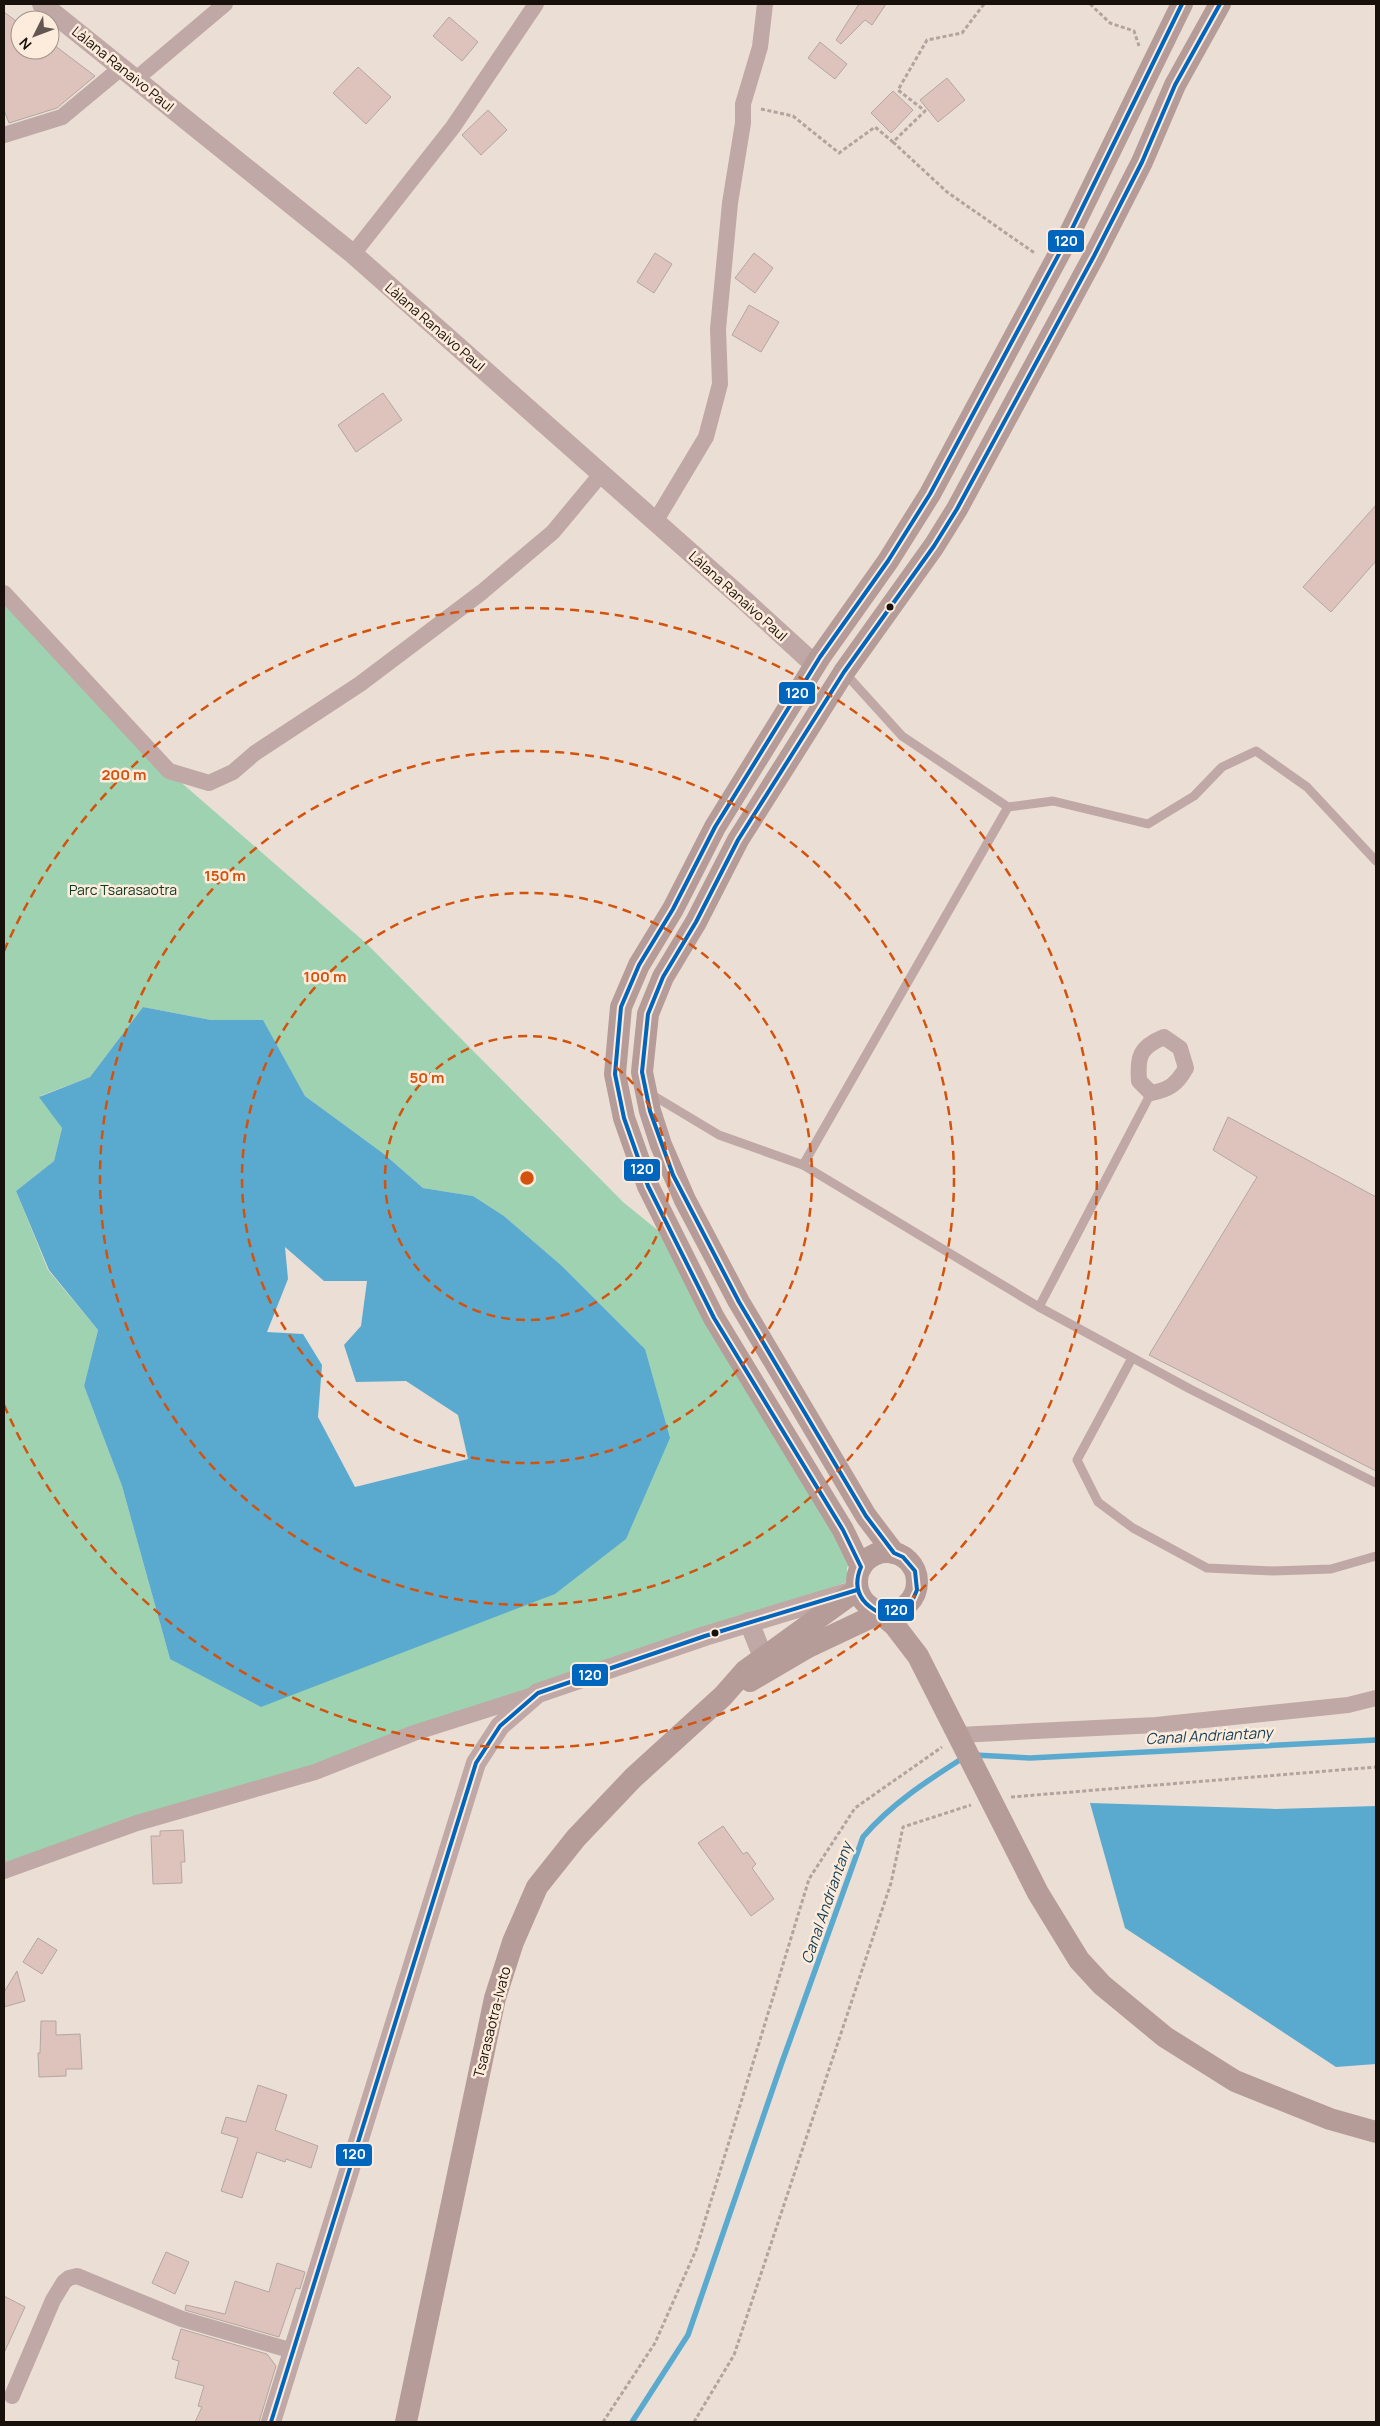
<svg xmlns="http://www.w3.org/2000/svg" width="1380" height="2426" viewBox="0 0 1380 2426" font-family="Manrope,sans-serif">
<rect width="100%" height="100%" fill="#ebded4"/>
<path fill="#9fd2b1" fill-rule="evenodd" d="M4,594L169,772L367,944L623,1202L671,1241L851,1559L847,1568V1582L581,1679L4,1870ZM143,1007L211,1020L263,1021L305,1096L384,1154L423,1188L473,1196L504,1216L562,1266L645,1349L170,1659L122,1486L84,1386L98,1330L48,1270L16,1191L54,1161L62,1128L40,1096L90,1077Z"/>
<g fill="#5aaacf" fill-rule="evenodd">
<path d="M143,1007L211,1020H263L305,1096L384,1154L423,1188L473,1196L504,1216L562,1266L645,1349L670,1438L626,1539L555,1594L261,1707L170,1659L122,1486L84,1386L98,1330L49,1270L16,1191L54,1161L62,1128L39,1097L90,1077ZM285,1247L324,1281H367L361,1326L344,1345L356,1382L406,1381L458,1415L468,1459L355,1487L318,1417L322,1365L303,1334L267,1332L288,1279Z"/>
<polygon points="1090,1803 1276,1809 1376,1806 1376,2064 1336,2067 1125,1928"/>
</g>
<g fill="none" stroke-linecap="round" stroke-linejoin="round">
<g stroke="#5aaacf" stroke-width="5.5">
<polyline points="974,1755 1030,1758 1376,1740"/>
<path d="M632,2422L688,2335L781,2065L863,1837C890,1805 928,1780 963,1758"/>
</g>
</g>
<g fill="#ddc3bb" stroke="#b2a7a2">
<polygon points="859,4 886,4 872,25 865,20 841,44 836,40"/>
<polygon points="4,12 20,24 20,50 50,50 50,42 95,76 57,108 9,123 4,110"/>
<polygon points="449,17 478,42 462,61 433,36"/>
<polygon points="820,42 847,64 835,79 808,58"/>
<polygon points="358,67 391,97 366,124 333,93"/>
<polygon points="947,78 965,100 938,122 920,100"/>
<polygon points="893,91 913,110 891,133 871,113"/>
<polygon points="488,110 507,130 481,155 462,135"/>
<polygon points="655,253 672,264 654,293 637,282"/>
<polygon points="754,253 773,268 755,293 735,278"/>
<polygon points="749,305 779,322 761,352 732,335"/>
<polygon points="383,393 402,420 356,452 338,425"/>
<polygon points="1376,505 1376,561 1331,612 1303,587"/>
<polygon points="1228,1117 1376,1197 1376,1471 1149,1355 1257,1177 1213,1150"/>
<polygon points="723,1826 743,1854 747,1852 756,1864 752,1868 774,1899 751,1916 698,1843"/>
<polygon points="183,1830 185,1862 181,1862 182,1883 153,1884 151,1836 160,1836 160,1831"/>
<polygon points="38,1938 57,1950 42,1974 23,1962"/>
<polygon points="17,1971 25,2001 4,2007 4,1992"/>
<polygon points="41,2021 56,2021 56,2035 80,2034 82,2069 66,2069 66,2076 39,2077 38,2053 40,2053"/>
<polygon points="258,2085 287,2095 275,2130 318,2146 311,2168 286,2159 285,2162 257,2152 242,2198 221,2191 238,2138 221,2133 226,2117 246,2122"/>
<polygon points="166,2252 189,2262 175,2294 152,2283"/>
<polygon points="277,2263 305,2272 300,2289 296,2288 279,2337 185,2310 186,2305 225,2314 235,2281 269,2292"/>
<polygon points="4,2296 25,2307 4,2353"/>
<polygon points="181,2329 267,2354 276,2366 259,2422 195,2422 202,2407 198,2406 204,2386 175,2378 179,2361 172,2359"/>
</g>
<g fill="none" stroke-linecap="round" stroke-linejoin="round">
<g stroke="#b3a39f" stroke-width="3" stroke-dasharray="4 2.5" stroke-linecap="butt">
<polyline points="1090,4 1110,23 1134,31 1139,46"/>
<polyline points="761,109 793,116 839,153 875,127 893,142 925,111 898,90 927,40 962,33 984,4"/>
<polyline points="893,142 947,192 1036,254"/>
<polyline points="1011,1797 1376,1767"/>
<polyline points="603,2422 655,2343 696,2250 809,1879 855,1808 942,1747"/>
<polyline points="694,2422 734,2355 891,1883 903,1827 971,1805"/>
</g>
<g stroke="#bfa8a5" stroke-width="9">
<polyline points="1008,807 1053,801 1148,824 1194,796 1222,767 1256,751 1307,787 1376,861"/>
<polyline points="649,1093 719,1135 803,1165 1039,1307 1190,1389 1376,1483"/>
<polyline points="803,1165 1008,807 902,736 844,672"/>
<polyline points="1039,1307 1151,1093"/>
<polyline points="1132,1358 1077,1460 1098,1502 1133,1528 1207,1568 1273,1571 1331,1569 1376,1556"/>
</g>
<g stroke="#bfa8a5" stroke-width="16">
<polyline points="136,79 225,4"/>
<polyline points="4,135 62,117 121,68"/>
<polyline points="353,254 453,127 536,4"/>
<polyline points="655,522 706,437 720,384 718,329 730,203 743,123 743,104 760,47 765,4"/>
<polyline points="4,593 169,771 209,783 233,772 255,753 360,684 482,592 553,532 602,473"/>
<path d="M1164,1037L1180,1048L1186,1068C1177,1084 1169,1090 1151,1093L1139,1081C1137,1056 1140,1047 1164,1037Z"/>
<polyline points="959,1735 1156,1725 1348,1705 1376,1698"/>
<polyline points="4,1871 137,1823 315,1772 414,1733 533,1695"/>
<polyline points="12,2396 53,2300 64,2282 69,2278 77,2276 182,2319 293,2351"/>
</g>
<g stroke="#bfa8a5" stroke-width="20">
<polyline points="42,4 353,254 744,600 815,665"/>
<polyline points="749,1622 763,1657"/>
<polyline points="271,2422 476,1763 500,1726 538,1693 705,1636 850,1592"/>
</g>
<g stroke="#b69c99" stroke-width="22">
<circle cx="887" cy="1582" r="30"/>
<polyline points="894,1553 866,1516 739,1302 685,1200 661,1145 650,1111 642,1072 648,1014 663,977 696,922 738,840 844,672 934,546 957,509 1094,256 1142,162 1175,85 1220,4"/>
<polyline points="861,1567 843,1530 714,1318 648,1186 624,1118 615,1074 621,1007 639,965 673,909 715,827 820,657 888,561 930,494 1066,241 1182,4"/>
<polyline points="880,1613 895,1626 918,1656 1038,1893 1079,1960 1102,1985 1165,2037 1235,2081 1330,2119 1376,2132"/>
<polyline points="750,1681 808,1647 880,1613"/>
<polyline points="406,2422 495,1998 513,1942 537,1887 576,1838 633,1778 723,1696 745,1671 857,1590"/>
</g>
<g stroke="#fdebdc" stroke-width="8">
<g id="bus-1">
<path d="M1182,4L1066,241L930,494L888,561L820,657L715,827L673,909L639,965L621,1007L615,1074L624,1118L648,1186L714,1318L843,1530L861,1567C852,1588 860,1603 880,1613L898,1610L913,1599L917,1590L915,1571L903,1557L894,1553L866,1516L739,1302L673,1175L650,1111L642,1072L648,1014L663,977L696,922L738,840L844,672L934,546L957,509L1094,256L1142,162L1175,85L1220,4"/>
<polyline points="271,2422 476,1763 500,1726 538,1693 705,1636 857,1590"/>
</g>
</g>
<use href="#bus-1" stroke="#0065bd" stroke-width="4"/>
</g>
<g fill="none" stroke="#d3520c" stroke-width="2.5" stroke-dasharray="9 6">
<circle cx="527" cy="1178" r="142"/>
<circle cx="527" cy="1178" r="285"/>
<circle cx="527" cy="1178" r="427"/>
<path d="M4 951A570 570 0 1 1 4 1405"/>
</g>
<g fill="#18100a" stroke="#fdebdc" stroke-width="2">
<circle cx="890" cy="607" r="4.5"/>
<circle cx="715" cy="1633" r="4.5"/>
</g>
<g text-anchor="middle" stroke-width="5" stroke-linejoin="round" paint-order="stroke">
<g font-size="14" fill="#18100a" stroke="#fdebdc">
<text transform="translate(123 69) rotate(39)" y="5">Làlana Ranaivo Paul</text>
<text transform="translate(435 327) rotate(41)" y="5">Làlana Ranaivo Paul</text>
<text transform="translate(738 596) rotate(42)" y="5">Làlana Ranaivo Paul</text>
<text transform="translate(492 2022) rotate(-76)" y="5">Tsarasaotra-Ivato</text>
</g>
<g font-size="14" fill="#093924" stroke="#fdebdc">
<text x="123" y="895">Parc Tsarasaotra</text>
</g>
<g font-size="15" font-style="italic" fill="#103d55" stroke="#fdebdc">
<text transform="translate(1209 1736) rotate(-3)" y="5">Canal Andriantany</text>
<text transform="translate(827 1903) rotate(-71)" y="5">Canal Andriantany</text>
</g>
</g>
<circle cx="527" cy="1178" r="8" fill="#d3520c" stroke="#fdebdc" stroke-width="2.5"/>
<g font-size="15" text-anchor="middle" font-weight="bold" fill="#d3520c" stroke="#fdebdc" stroke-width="5" stroke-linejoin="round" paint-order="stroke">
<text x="124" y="780">200 m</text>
<text x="225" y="881">150 m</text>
<text x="325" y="982">100 m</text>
<text x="427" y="1083">50 m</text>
</g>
<g stroke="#fdebdc" stroke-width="2">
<rect x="1047" y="229" width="38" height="24" rx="5" fill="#0065bd"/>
<rect x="778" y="681" width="38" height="24" rx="5" fill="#0065bd"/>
<rect x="623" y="1158" width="38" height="24" rx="5" fill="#0065bd"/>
<rect x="877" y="1598" width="38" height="24" rx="5" fill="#0065bd"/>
<rect x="571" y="1663" width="38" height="24" rx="5" fill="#0065bd"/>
<rect x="335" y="2143" width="38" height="24" rx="5" fill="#0065bd"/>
</g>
<g font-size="14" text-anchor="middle" font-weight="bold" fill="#fff">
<text x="1066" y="246">120</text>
<text x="797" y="698">120</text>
<text x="642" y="1174">120</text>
<text x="896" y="1615">120</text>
<text x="590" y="1680">120</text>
<text x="354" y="2159">120</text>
</g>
<rect width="1380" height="2426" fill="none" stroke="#18100a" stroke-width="10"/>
<g transform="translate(35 35) rotate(228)"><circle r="24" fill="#fdebdc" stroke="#a19388"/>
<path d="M0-4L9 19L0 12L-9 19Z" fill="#625851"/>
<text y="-8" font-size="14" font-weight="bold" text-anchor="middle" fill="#18100a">N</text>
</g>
</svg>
